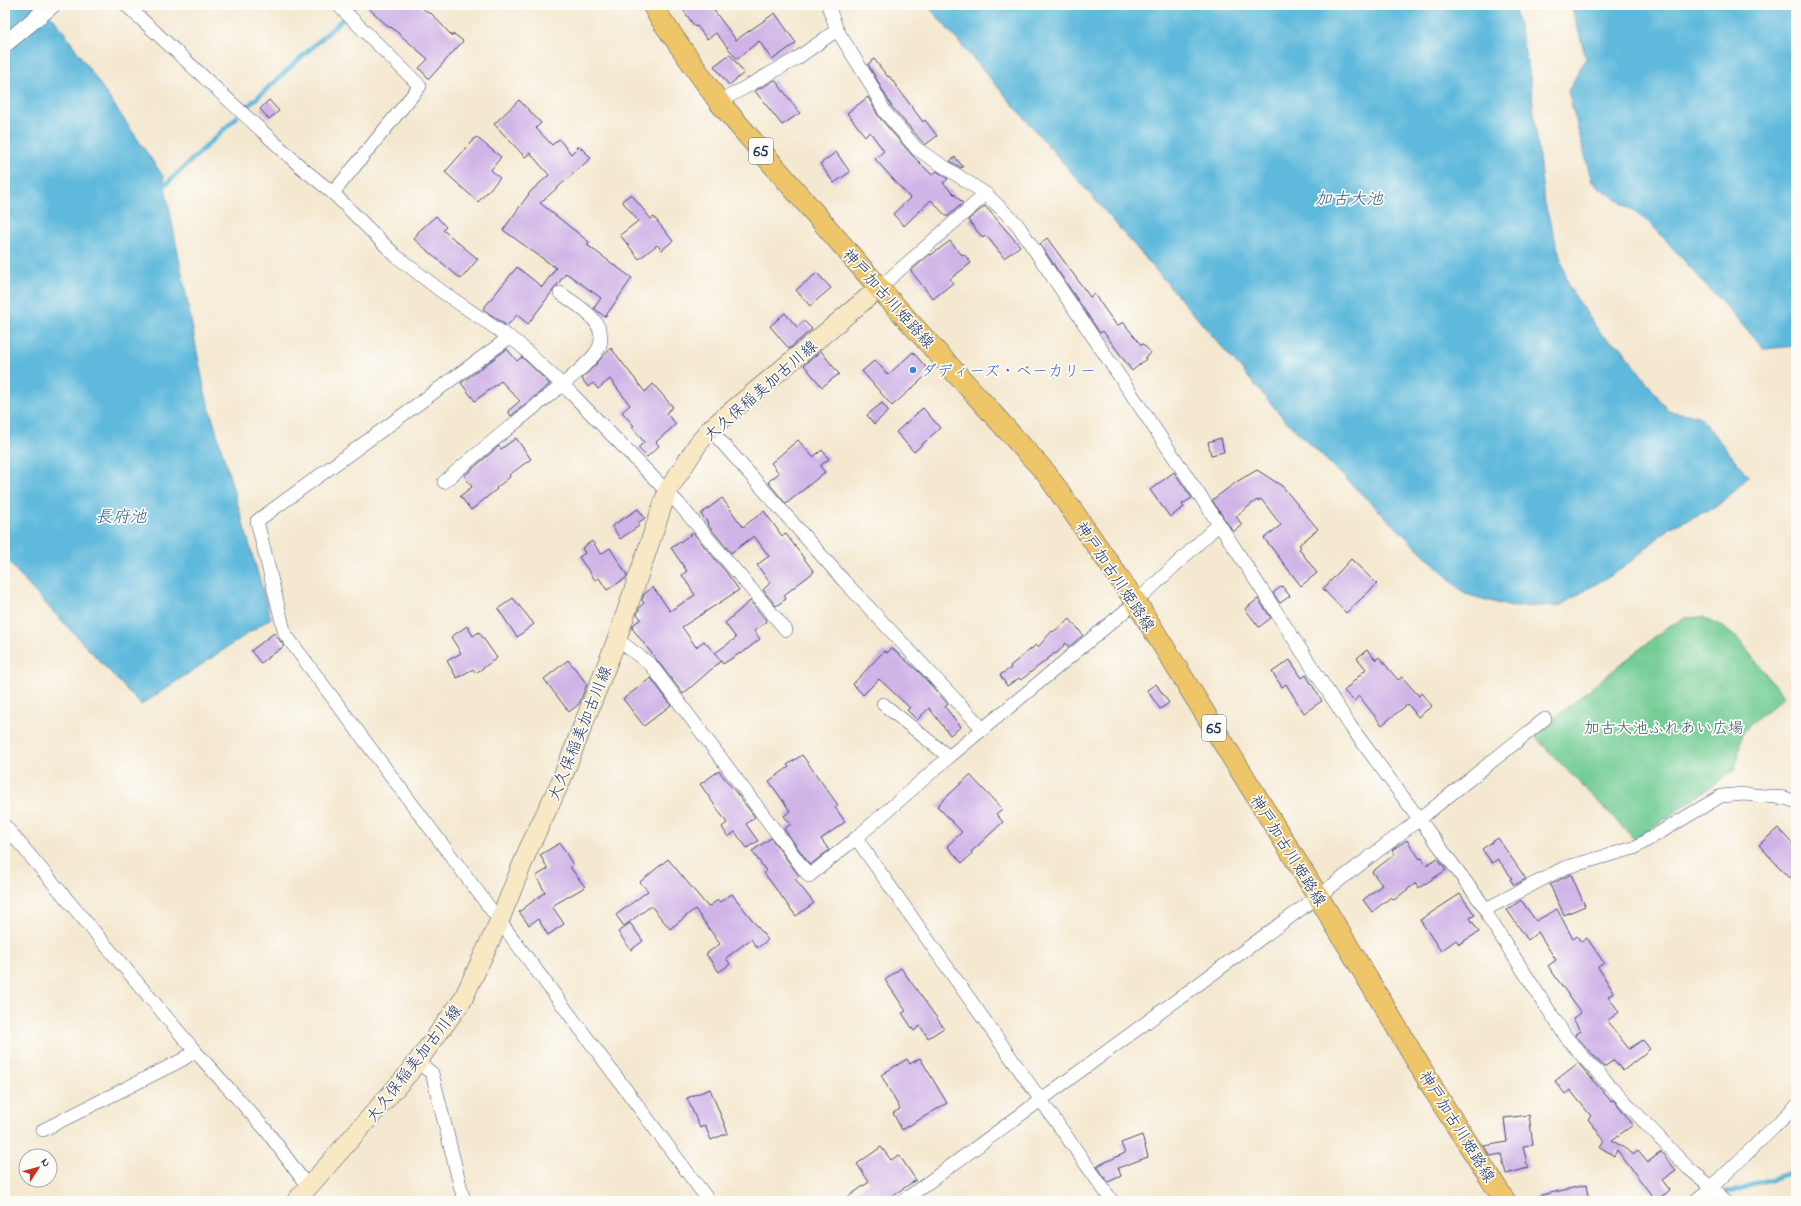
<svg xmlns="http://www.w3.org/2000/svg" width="1801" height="1206" viewBox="0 0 1801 1206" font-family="'Indie Flower','Klee One',sans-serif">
<rect width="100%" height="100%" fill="#fdfcf7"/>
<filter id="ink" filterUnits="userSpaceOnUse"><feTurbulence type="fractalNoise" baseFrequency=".025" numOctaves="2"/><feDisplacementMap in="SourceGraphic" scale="8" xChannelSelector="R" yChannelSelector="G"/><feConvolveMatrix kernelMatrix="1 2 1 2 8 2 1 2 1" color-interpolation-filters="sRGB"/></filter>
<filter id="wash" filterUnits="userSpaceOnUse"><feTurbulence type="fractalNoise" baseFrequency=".012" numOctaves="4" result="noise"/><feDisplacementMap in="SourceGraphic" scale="16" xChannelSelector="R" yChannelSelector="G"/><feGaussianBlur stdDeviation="0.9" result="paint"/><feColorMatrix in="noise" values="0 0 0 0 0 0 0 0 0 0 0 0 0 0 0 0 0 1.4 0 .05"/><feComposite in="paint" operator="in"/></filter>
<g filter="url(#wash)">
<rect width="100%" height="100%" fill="#f4e8d0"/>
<polygon fill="#72cc94" stroke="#467e79" points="1703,617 1722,626 1738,639 1784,697 1742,732 1735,770 1635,840 1533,735 1667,627 1685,618"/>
<g fill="#5fb9dc" stroke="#3d749d">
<polygon points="5,5 41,5 59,25 163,176 205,393 271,618 141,705 29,586 5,557"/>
<polygon points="927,5 1514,5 1529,69 1544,201 1569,287 1602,336 1621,347 1668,411 1699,416 1749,477 1716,507 1669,528 1626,566 1559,606 1511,607 1465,594 1285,420"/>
<polygon points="1571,5 1796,5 1796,346 1764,349 1651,224 1592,182 1568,91 1586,58"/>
</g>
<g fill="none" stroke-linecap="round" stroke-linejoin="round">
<g stroke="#5fb9dc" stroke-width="4.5">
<polyline points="352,10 356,5"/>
<polyline points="248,106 343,19"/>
<polyline points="161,189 237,117"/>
<polyline points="1724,1194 1796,1171"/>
</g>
</g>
<g id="blocks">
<g fill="#d0b4e7">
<polygon points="365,5 418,5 430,14 431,13 452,36 454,34 463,41 429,79 419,68 428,59 391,27 390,28"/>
<polygon points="680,5 710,5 736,40 775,13 796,43 772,60 759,41 737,59 716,33 707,39 697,26 695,27"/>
<polygon points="730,54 744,73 729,85 714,66"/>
<polygon points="874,59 888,77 889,76 923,122 925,120 937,136 925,145 892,107 868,64"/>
<polygon points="775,80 800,113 782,125 755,91"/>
<polygon points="868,97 879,117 911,154 932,175 937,171 948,179 943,183 963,203 947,217 931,200 904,226 893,214 910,198 875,159 884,151 870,132 865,136 847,113"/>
<polygon points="269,100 279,111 269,119 260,109"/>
<polygon points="519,100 541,123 536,128 552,145 559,139 571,154 579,146 591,158 540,203 589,242 587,245 632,278 605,317 594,308 601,298 566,273 528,324 517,315 507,326 483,309 517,267 542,287 556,268 503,230 531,191 549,175 530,153 525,157 494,124"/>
<polygon points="476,137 501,157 491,170 500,178 478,202 445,172"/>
<polygon points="836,152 850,172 834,183 820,164"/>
<polygon points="955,157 963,167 961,168 950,161"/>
<polygon points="631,194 651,219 654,217 673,241 662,250 657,245 639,259 620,235 638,221 622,201"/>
<polygon points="985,206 1020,246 1004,258 986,235 983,238 968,220"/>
<polygon points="436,216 446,227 443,230 478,259 461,279 414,239 419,231"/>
<polygon points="1047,238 1090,297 1094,294 1117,326 1123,322 1141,345 1143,344 1151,353 1145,357 1146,359 1132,371 1103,331 1100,333 1040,244"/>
<polygon points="950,241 962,255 964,254 971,263 950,279 953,283 933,299 911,271 930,254 931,255"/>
<polygon points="817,273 831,288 810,306 796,290"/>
<polygon points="785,313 797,327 804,321 812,329 789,349 770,326"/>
<polygon points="611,348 645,392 653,384 673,407 666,413 676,424 656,442 659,446 647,457 638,448 644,442 632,427 634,426 622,412 630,405 610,379 598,389 593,383 588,387 582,379"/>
<polygon points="507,349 517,361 522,357 550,384 511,416 508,411 520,401 501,381 475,401 461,383"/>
<polygon points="821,351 839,374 822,387 804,365"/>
<polygon points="913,352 930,372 892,406 862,371 875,360 888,375"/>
<polygon points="882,403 889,411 874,424 867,415"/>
<polygon points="923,408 940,428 914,452 896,432"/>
<polygon points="516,438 531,459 509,475 510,477 496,488 497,489 471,510 460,496 472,487 464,476 499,446 501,449"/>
<polygon points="1221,438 1224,452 1211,455 1208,442"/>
<polygon points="798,440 813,457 822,450 829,459 820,466 825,472 786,504 768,482 779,473 771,463"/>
<polygon points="1257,470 1282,486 1318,529 1299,545 1301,547 1299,549 1317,573 1301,586 1264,538 1281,525 1261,499 1258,501 1257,500 1236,516 1242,525 1233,532 1212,500 1238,481"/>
<polygon points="1174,472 1192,498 1182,504 1184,507 1170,517 1150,490"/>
<polygon points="722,498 743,527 764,511 782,536 786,534 814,572 784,595 786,599 776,606 763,590 770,583 757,565 769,556 754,536 731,553 707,524 708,523 701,514"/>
<polygon points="638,509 645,518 638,523 639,526 620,539 612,526"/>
<polygon points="693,533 726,572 739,590 682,627 696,647 704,641 721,661 683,694 632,628 634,624 641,619 637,614 640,607 644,603 642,600 644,594 653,587 670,611 695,595 682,575 687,571 671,548"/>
<polygon points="592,541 601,554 610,548 627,575 626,578 607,590 599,578 595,580 579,557 585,553 582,548"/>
<polygon points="1351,559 1377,584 1346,613 1323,589"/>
<polygon points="1282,586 1290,596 1280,603 1273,593"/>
<polygon points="513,598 534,624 517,637 498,609"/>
<polygon points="1258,599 1271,618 1259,627 1245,609"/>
<polygon points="750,601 767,621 754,631 760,639 741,654 740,653 723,664 715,653 736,638 725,623"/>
<polygon points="1070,619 1083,635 1069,647 1066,643 1056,654 1055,653 1021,680 1019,678 1007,686 1000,675 1011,668 1010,666 1036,645 1038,647 1052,631 1053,632"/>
<polygon points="467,626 473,636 479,632 497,658 476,673 473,669 457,678 447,661 461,653 451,637"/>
<polygon points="274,633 284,646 261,663 251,651"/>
<polygon points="892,648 919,672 948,704 945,707 961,727 950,735 929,708 917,720 907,710 910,708 879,679 863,695 853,684 884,651 887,653"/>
<polygon points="1367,650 1376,660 1379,657 1398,680 1402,677 1419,696 1421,693 1432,706 1418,717 1408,704 1382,725 1359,696 1354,701 1344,691 1366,669 1357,658"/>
<polygon points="568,660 587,684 579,704 569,712 544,679"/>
<polygon points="1290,660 1302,678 1306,675 1322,701 1304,713 1286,684 1282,687 1272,672"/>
<polygon points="651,678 671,705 644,726 623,699"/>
<polygon points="1156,684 1169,703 1160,709 1147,690"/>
<polygon points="802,755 838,805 835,807 845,822 821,839 829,850 810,865 784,829 791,824 784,816 790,811 769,781 789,767 787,765"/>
<polygon points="719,771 755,817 746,824 758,841 747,848 735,832 728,837 722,827 727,823 700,784"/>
<polygon points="970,775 1002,809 996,814 1003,822 971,852 972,854 962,863 947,846 962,832 937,806"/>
<polygon points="1778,828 1796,848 1796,872 1789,878 1759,845"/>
<polygon points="771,838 799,876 795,879 814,903 796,916 764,873 766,871 752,851"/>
<polygon points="1498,838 1526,879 1514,885 1510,879 1512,878 1498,859 1492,863 1482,849"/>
<polygon points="1407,840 1420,859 1422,858 1426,865 1438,858 1446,870 1419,888 1416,883 1394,900 1391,897 1372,912 1363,900 1382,885 1372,872 1395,854 1392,850"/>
<polygon points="560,843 573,865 570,867 585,887 552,906 564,924 548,935 538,919 529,925 519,912 545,892 536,876 548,869 540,855"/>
<polygon points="668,859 708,907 718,900 720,902 732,894 768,940 757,948 751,939 726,958 730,964 719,972 706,954 720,944 695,909 670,929 651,906 624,926 616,915 648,891 640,882"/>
<polygon points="1571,874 1585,906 1564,915 1550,885"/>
<polygon points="1460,894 1475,915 1470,918 1479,932 1459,944 1456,940 1441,951 1420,920"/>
<polygon points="1521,900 1536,921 1557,909 1573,939 1577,936 1581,942 1587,938 1604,963 1598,967 1614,993 1608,996 1619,1012 1607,1021 1629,1049 1643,1040 1650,1049 1623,1071 1614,1060 1604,1067 1575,1035 1581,1031 1573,1019 1581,1013 1548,966 1556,960 1538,932 1528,940 1507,910"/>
<polygon points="630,923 643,941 631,950 618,932"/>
<polygon points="901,968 944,1028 928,1038 920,1026 914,1031 902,1013 906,1011 885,980"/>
<polygon points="920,1058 947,1103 902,1130 893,1113 900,1109 881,1075 907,1059 910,1064"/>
<polygon points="1578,1063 1611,1101 1613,1100 1618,1105 1633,1125 1612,1140 1633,1154 1638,1150 1648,1162 1661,1152 1676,1170 1662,1180 1670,1190 1656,1201 1617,1150 1614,1156 1600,1147 1604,1140 1588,1119 1591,1116 1570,1090 1565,1094 1555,1081"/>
<polygon points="710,1089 728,1133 711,1140 705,1125 700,1128 687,1098"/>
<polygon points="1529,1115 1533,1145 1523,1146 1528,1168 1506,1174 1501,1154 1490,1156 1484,1146 1507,1142 1504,1118"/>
<polygon points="1142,1135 1148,1157 1118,1168 1121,1176 1108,1182 1097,1166 1125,1153 1121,1143"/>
<polygon points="881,1147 891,1160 899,1155 916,1180 884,1201 842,1201 869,1182 857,1164"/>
<polygon points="1586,1185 1589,1201 1537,1201 1537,1196"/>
</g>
</g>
</g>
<g filter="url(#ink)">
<use href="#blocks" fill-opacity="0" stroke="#3c4b6f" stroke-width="1"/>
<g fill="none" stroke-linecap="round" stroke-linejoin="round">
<g stroke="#3c4b6f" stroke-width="14">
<g id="minor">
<polyline points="126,5 302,168 333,193 396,256 441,291 519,344 570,392 679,504 786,630"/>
<polyline points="828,5 837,30 870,83 885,112 917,149 986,194 1017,224 1219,524 1351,727 1486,909 1489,918 1566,1037 1584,1058 1688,1168 1712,1187 1724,1201"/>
<polyline points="719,102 796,59 837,30"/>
<polyline points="333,193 420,86 340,7"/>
<polyline points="879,288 986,194"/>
<polyline points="510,337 257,521 285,634 709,1201"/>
<polyline points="710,429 844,581 983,729"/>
<path d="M444,482C474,456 505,431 536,406C550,394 595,362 600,345C607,321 576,304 560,293"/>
<polyline points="617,639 651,665 809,876 856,838 949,757 1136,602 1219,524"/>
<polyline points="883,704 949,757"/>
<polyline points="5,826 195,1051 266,1130 308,1187"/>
<polyline points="856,838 1112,1201"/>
<polyline points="1486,909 1564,868 1634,848 1721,796 1744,794 1785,798 1796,802"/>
<polyline points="417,1062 432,1073 464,1201"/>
<polyline points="43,1130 182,1060 195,1051"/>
<polyline points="903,1201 1320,895 1421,818 1545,719"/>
<polyline points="1695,1201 1712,1187 1796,1106"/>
</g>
</g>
<g stroke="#3c4b6f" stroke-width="18">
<polyline id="tertiary" points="5,44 52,5"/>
</g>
<g stroke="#3c4b6f" stroke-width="20">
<polyline id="secondary" points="296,1201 409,1073 462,1001 499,922 528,850 561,781 617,639 667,492 698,444 710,429 879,288"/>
</g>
<g stroke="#3c4b6f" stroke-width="22">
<polyline id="primary" points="653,5 658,15 719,102 879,288 1046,473 1136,602 1318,896 1443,1105 1505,1201"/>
</g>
<use href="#minor" stroke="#fff" stroke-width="13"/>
<use href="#tertiary" stroke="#fff" stroke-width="17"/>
<use href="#secondary" stroke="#f8e8c3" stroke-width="19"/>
<use href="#primary" stroke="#eec569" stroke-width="21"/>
</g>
</g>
<circle fill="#3f7fe0" stroke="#fdfcf7" stroke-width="1.5" cx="913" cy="370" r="4"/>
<g text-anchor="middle" stroke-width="3.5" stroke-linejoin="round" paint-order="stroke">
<g fill="#fdfcf7" stroke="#5f6c8c" stroke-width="1">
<rect x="749" y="138" width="24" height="26" rx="3"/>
<rect x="1202" y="715" width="24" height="26" rx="3"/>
</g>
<g font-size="15" font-weight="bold" fill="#1b2f5e">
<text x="761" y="156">65</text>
<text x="1214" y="733">65</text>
</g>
<g font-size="16" fill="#1b2f5e" stroke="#fdfcf7">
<text transform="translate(889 298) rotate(48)" y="6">神戸加古川姫路線</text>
<text transform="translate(760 390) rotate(-41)" y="6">大久保稲美加古川線</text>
<text transform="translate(1116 576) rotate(56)" y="6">神戸加古川姫路線</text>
<text transform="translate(579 733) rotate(-68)" y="6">大久保稲美加古川線</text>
<text transform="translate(1289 850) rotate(58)" y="6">神戸加古川姫路線</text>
<text transform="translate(413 1063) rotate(-52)" y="6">大久保稲美加古川線</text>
<text transform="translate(1458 1126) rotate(58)" y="6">神戸加古川姫路線</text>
</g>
<g font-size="16" fill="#366cbe" stroke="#fdfcf7" text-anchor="start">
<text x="921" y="376">ダディーズ・ベーカリー</text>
</g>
<g font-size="16" fill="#355e6e" stroke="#fdfcf7">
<text x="1664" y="733">加古大池ふれあい広場</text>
</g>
<g font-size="17" font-style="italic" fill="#335f8a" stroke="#fdfcf7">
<text x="1349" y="204">加古大池</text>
<text x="121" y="522">長府池</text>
</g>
</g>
<rect width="1801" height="1206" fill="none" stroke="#fdfcf7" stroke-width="20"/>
<g transform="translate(38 1168) rotate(54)"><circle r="19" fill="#fdfcf7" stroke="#a3aaba"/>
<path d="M0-3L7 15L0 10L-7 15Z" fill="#c8321e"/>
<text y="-6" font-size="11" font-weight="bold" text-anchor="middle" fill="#1b2f5e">N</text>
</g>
</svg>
